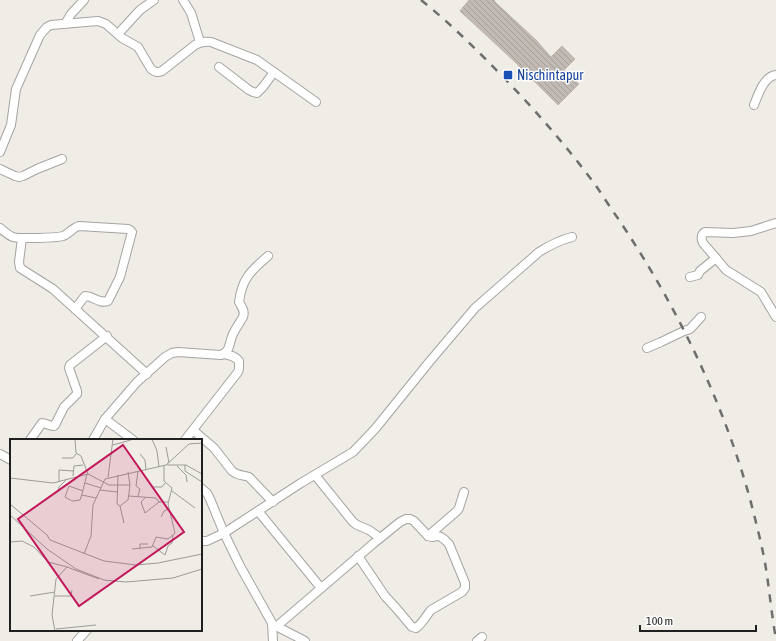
<svg xmlns="http://www.w3.org/2000/svg" width="776" height="641" viewBox="0 0 776 641" font-family="'Asap Condensed',sans-serif">
<defs>
<pattern id="building-back-hatch" width="6" height="6" patternUnits="userSpaceOnUse"><rect width="6" height="6" fill="#c0b9b4"/><path d="M-1 5l2 2M0 0l6 6M5-1l2 2" fill="none" stroke="#a59f9a"/></pattern>
</defs>
<rect width="100%" height="100%" fill="#f0ede7"/>
<g fill="url(#building-back-hatch)" stroke="#c1b4ab">
<polygon points="469,0 495,0 494,1 536,40 515,62 460,11"/>
<polygon points="536,40 551,57 562,46 575,59 564,70 579,84 558,105 515,62"/>
</g>
<g fill="none" stroke-linecap="round" stroke-linejoin="round">
<g stroke="#a4a4a4" stroke-width="10">
<g id="minor">
<polyline points="183,0 191,13 200,42"/>
<polyline points="65,24 71,14 84,0"/>
<polyline points="118,34 140,10 154,0"/>
<polyline points="219,67 249,90 253,92 257,93 263,87 274,72"/>
<path d="M754,105C758,95 764,76 776,75"/>
<path d="M0,152L11,125L16,89L40,35L47,27L51,25L98,21L106,24L122,38L138,47L151,69C155,72 157,73 162,71L195,45C200,42 204,41 211,42L257,60L316,102"/>
<polyline points="0,169 15,176 19,177 23,176 37,169 62,159"/>
<path d="M776,223L751,231L733,233L705,232C701,234 701,239 703,243L726,270L761,292L776,317"/>
<path d="M0,228C4,231 8,235 13,237C20,239 55,238 63,236C69,234 72,228 79,226L128,229L130,230L132,232L120,277L108,301C99,304 93,296 85,296L75,309"/>
<polyline points="22,238 19,262 20,268 53,289 147,374"/>
<polyline points="690,277 698,275 700,271 716,258"/>
<polyline points="647,348 661,342 684,331 690,329 701,317"/>
<polyline points="105,419 133,440"/>
<path d="M193,430L214,448L232,471C238,476 243,475 249,477L273,502"/>
<path d="M30,440L42,423C46,423 49,426 54,426L55,425L64,407L77,394V391L69,368L70,365L107,336"/>
<path d="M93,440L105,419L137,382L165,357L172,353L178,352L221,355C231,351 229,342 233,334C236,328 240,322 243,317C245,311 242,307 239,302C242,278 251,271 268,256"/>
<path d="M185,440L238,372L239,369V361C235,356 230,355 224,354"/>
<polyline points="0,454 11,460"/>
<polyline points="315,475 353,522 357,525 369,530 380,538"/>
<polyline points="201,488 207,493 210,499 224,533 240,566 272,623 273,641"/>
<polyline points="258,511 321,588"/>
<polyline points="428,536 457,511 459,508 464,492"/>
<path d="M201,541H207L224,533L301,483L353,452L375,429L430,361L475,308L539,252C550,245 560,240 572,237"/>
<polyline points="272,624 305,641"/>
<path d="M277,626L374,543L400,522L406,519H410L414,521L428,536L432,537L438,536L441,537L445,540L449,544L465,583V588L462,592L431,610C426,616 422,624 416,628L412,627L396,608L385,596L358,556"/>
<polyline points="77,641 87,630"/>
<polyline points="477,641 482,637"/>
</g>
</g>
<use href="#minor" stroke="#fff" stroke-width="8"/>
<path stroke="#6e6e6e" stroke-width="2.5" stroke-dasharray="8 8" stroke-linecap="butt" d="M421,0C451,24 479,52 506,80C537,112 567,147 594,183C602,194 609,206 617,217C675,303 722,398 750,499C755,518 760,538 764,557C769,584 771,612 776,639"/>
</g>
<rect fill="#1a4fb4" stroke="#fff" stroke-width="1.5" x="503" y="70" width="10" height="10" rx="2"/>
<g text-anchor="middle" stroke-width="3" stroke-linejoin="round" paint-order="stroke">
<g font-size="14" fill="#164399" stroke="#fff" text-anchor="start">
<text x="517" y="80">Nischintapur</text>
</g>
</g>
<g transform="translate(10 439)">
<rect width="192" height="192" fill="#f0ede7"/>
<path fill="none" stroke="#9d9b97" stroke-width="1" d="M65,0L66,14L71,17L78,35L99,46H120M142,0L147,12L149,28M103,6L124,0M156,8L159,24M130,15L135,21L136,31M52,19H63L66,15M157,26H176L192,35M175,26V32L192,43M167,27L176,36L177,43M108,36L107,65L110,67M63,37L64,27L73,26M98,38L103,0M0,39L43,44L78,35M49,42V31L63,32M75,44L91,49M143,48H152L155,44M90,51L107,53M73,52L59,47L55,58L62,62L70,61L72,55L77,35M162,52L185,69M48,53L49,48L56,41M72,56L86,59M119,57L146,59L149,63M128,57L130,50L126,47L128,32M135,59L131,63L135,74L149,63H158M0,65L37,96L40,101L94,122L126,126L148,124L192,115M0,76L37,110L66,130L94,141L116,143M151,78L154,72L159,70M114,84L110,67L118,61L120,46L118,33M0,103L12,102L24,108L38,123L57,128L46,140L42,176L45,192M143,107L155,116L158,107L162,104L163,96M122,110L142,108L146,98L158,100L165,94L158,65L162,49L154,42V27M130,110V105H138M74,115L81,97L83,66L95,40L156,26L179,5L192,4M57,128L89,140M116,143L163,139L192,130M20,157L45,153M45,157H61L62,151M46,190L86,186"/>
<path fill="#c2185b" fill-opacity="0.15" stroke="#c2185b" stroke-width="2" d="M113,6L174,93L69,167L8,80Z"/>
<rect width="192" height="192" fill="none" stroke="#202020" stroke-width="2"/>
</g>
<path d="M640 625v6h116v-6" fill="none" stroke="#202020" stroke-width="2"/>
<text x="646" y="625" font-size="12" fill="#202020" stroke="#ffffff" stroke-width="3" paint-order="stroke">100 m</text>
</svg>
